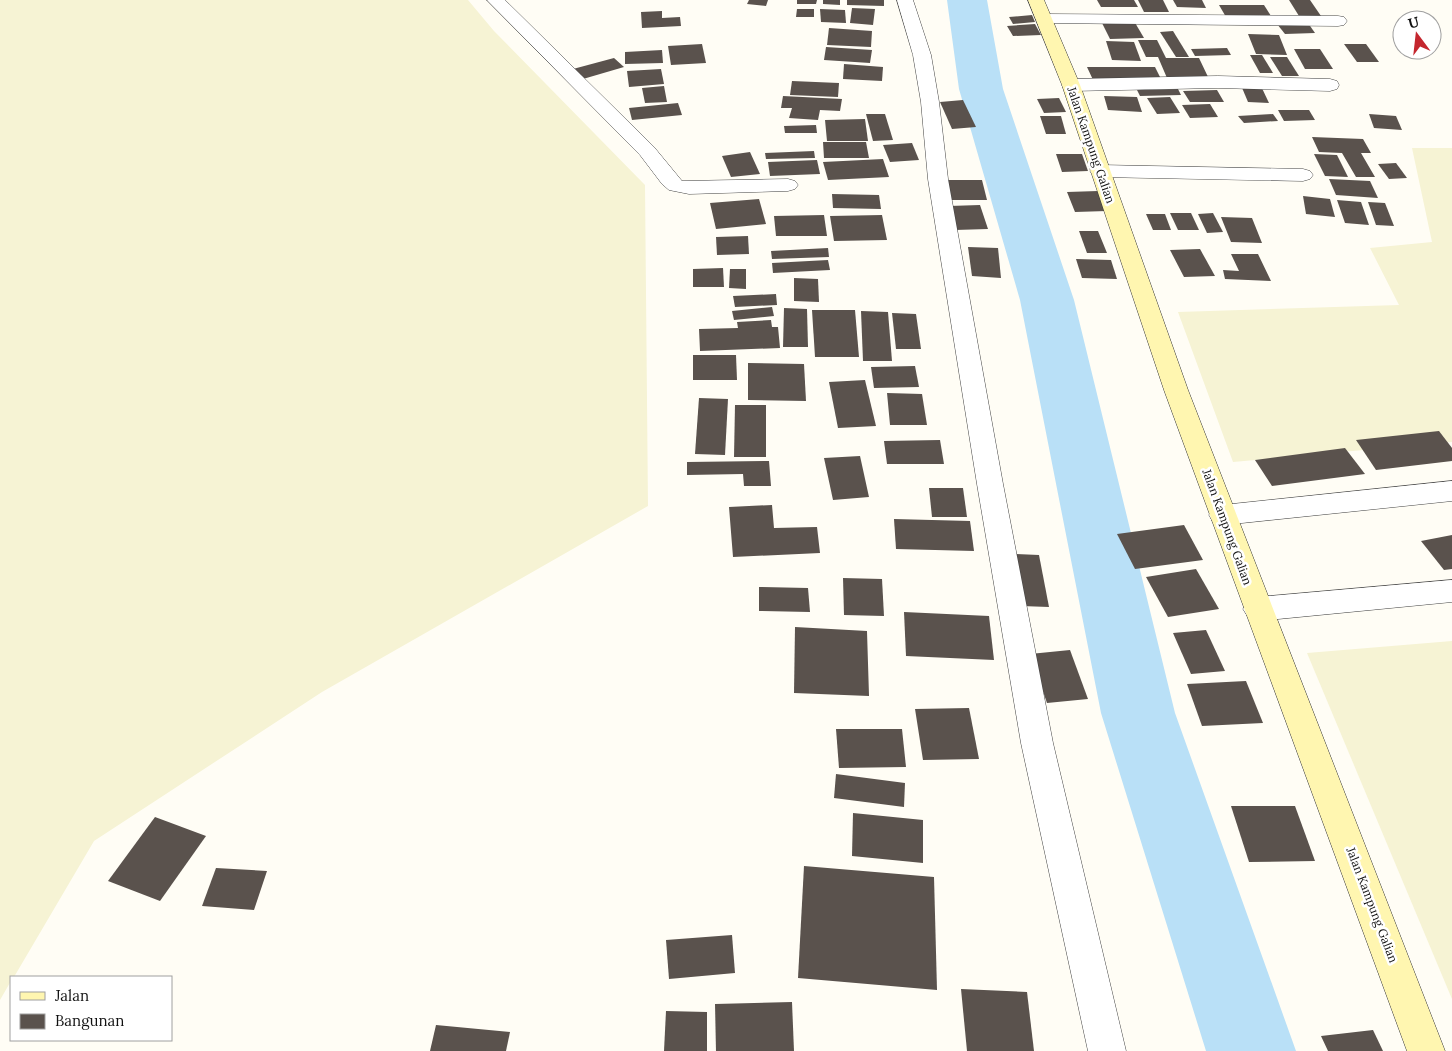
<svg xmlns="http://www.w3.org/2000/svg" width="1452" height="1051" viewBox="0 0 1452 1051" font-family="Lora,serif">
<rect width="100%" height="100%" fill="#fffdf5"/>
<g fill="#f6f3d4">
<polygon points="0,0 468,0 494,31 645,185 648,506 322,692 94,841 14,977 11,977 11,981 0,1000"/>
<polygon points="1412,148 1452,148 1452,442 1233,462 1178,312 1399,305 1370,248 1432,242"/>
<polygon points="1452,641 1452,999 1307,653"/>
</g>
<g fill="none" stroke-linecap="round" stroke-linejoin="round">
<polygon fill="#b9e0f7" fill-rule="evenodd" points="947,0 987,0 1003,89 1074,300 1175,713 1296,1051 1206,1051 1101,713 1020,300 959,89"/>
</g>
<g fill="#5a524d">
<polygon points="749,0 768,0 766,6 747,4"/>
<polygon points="797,0 817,0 816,4 797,4"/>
<polygon points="823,0 840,0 840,5 823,4"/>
<polygon points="847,0 884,0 884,6 847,5"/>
<polygon points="1097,0 1134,0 1138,7 1101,7"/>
<polygon points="1138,0 1163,0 1169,12 1144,12"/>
<polygon points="1173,0 1202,0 1206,8 1177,7"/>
<polygon points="1289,0 1310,0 1321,16 1299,16"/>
<polygon points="1219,5 1264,5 1271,16 1226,17"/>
<polygon points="852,8 875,9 873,25 850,23"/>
<polygon points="797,9 814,9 814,17 796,17"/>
<polygon points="820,9 845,10 846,23 821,22"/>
<polygon points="662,11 662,18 680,17 681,26 642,28 641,12"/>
<polygon points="1032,15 1035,22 1013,24 1009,17"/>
<polygon points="1101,21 1134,21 1144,38 1110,39"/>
<polygon points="1308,23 1315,33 1285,34 1277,24"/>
<polygon points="1035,24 1041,35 1013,36 1007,26"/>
<polygon points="829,28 872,31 871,47 827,45"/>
<polygon points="1173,31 1189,57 1176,57 1160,32"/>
<polygon points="1248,34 1279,35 1287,55 1256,54"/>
<polygon points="1138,40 1157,40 1166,58 1199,58 1209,79 1167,78 1158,57 1146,57"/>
<polygon points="1106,41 1134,42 1141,61 1112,60"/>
<polygon points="702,44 706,63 671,65 668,46"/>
<polygon points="1344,44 1366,44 1379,62 1357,62"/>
<polygon points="826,47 872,50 870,63 824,60"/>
<polygon points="1227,48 1231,55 1195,56 1191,49"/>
<polygon points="1294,49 1320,49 1333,69 1305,69"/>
<polygon points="662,50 663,63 625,64 625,52"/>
<polygon points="1250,55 1262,55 1273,73 1260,73"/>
<polygon points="1270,57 1287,57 1299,76 1282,76"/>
<polygon points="614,58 624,67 583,79 573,69"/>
<polygon points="844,64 883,67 882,81 843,79"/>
<polygon points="1087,67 1155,67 1162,81 1094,82"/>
<polygon points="661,69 664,84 629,87 627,71"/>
<polygon points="792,81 839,83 838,97 790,95"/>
<polygon points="1240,83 1260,84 1269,103 1248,102"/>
<polygon points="664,86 667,102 645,103 642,88"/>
<polygon points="1178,89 1181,95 1140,96 1137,90"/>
<polygon points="1217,90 1224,102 1190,102 1183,91"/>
<polygon points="783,96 842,99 840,111 820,110 818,120 789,118 792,108 781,108"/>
<polygon points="1104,96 1137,97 1142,112 1108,110"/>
<polygon points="1170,97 1180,113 1157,114 1147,98"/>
<polygon points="1059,98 1066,112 1044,113 1037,99"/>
<polygon points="963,100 976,127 952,129 940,102"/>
<polygon points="678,103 682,115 632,120 629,108"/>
<polygon points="1210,104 1218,117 1190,118 1182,105"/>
<polygon points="1278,110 1309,110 1315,120 1284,121"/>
<polygon points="866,114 885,114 893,140 873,141"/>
<polygon points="1273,114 1278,121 1244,123 1238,116"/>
<polygon points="1369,114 1396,116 1402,130 1374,128"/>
<polygon points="1040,116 1061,116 1066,134 1046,134"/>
<polygon points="865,119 868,141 827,141 825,120"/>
<polygon points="816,125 817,133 785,133 784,126"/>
<polygon points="1312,137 1363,139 1371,153 1361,153 1375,177 1356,177 1342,153 1319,152"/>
<polygon points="823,142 866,142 869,158 824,158"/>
<polygon points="912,143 919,160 890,162 883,145"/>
<polygon points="814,151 815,158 766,159 765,153"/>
<polygon points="750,152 760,174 731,177 722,156"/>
<polygon points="1056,154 1082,154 1088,171 1062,172"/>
<polygon points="1314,154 1337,155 1348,177 1325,176"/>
<polygon points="883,159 889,177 828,180 823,162"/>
<polygon points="817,160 820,174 770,176 768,162"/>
<polygon points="1396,163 1407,178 1389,179 1378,164"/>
<polygon points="1329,179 1370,181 1378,198 1336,195"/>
<polygon points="945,180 982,180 987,200 950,200"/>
<polygon points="1098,191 1107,211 1075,212 1067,192"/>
<polygon points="832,194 879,195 881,209 833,208"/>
<polygon points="1303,196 1330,199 1335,217 1306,214"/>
<polygon points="759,199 766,224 716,229 710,203"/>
<polygon points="1337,200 1361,202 1369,225 1345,223"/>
<polygon points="1368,202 1385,203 1394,226 1376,225"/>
<polygon points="980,205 988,229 955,230 949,206"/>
<polygon points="1170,213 1191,213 1199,230 1178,230"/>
<polygon points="1213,213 1223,232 1207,233 1198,214"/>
<polygon points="1146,214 1165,214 1171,230 1153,230"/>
<polygon points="824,215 827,236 776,236 774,216"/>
<polygon points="882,215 887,240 834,241 830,216"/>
<polygon points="1221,217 1252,218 1262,243 1231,242"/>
<polygon points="1079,231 1098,231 1107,253 1087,253"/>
<polygon points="748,236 749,254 717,255 716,237"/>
<polygon points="968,247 998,248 1001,278 972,276"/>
<polygon points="828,248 829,257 772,259 771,251"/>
<polygon points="1200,249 1215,276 1184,277 1170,250"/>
<polygon points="1231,254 1258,254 1271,281 1225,279 1223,270 1239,271"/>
<polygon points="1076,259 1111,260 1117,279 1082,278"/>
<polygon points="828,260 830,270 773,273 772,263"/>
<polygon points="723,268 724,287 693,287 693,269"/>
<polygon points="730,269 746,269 746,289 729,288"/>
<polygon points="794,278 818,279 819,302 794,301"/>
<polygon points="776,294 777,305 735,307 733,296"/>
<polygon points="772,307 774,316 734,320 732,311"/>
<polygon points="784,308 807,309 808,347 783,347"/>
<polygon points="812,310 855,310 859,357 815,357"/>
<polygon points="861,311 888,312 892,361 863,361"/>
<polygon points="892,313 916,314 921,349 896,349"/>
<polygon points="771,320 772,327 778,327 780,348 700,351 699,329 738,328 737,322"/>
<polygon points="693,355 736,355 737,380 693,380"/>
<polygon points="748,363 804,364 806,401 748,400"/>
<polygon points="915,366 919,387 874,388 871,367"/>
<polygon points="865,380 876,426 838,428 829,382"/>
<polygon points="887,393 922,394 927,425 890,425"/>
<polygon points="699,398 728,399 725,455 695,454"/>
<polygon points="735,405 766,405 766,457 734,457"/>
<polygon points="1439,431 1452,448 1452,461 1376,470 1356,440"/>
<polygon points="940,440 944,464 887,464 884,441"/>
<polygon points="1345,448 1365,474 1272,486 1255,460"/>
<polygon points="860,456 869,497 833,500 824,458"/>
<polygon points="769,461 771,486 744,486 743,474 687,475 687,462"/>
<polygon points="929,488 963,488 967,517 932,517"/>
<polygon points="772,505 774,528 817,527 820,553 733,557 729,507"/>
<polygon points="894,519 970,521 974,551 896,549"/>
<polygon points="1184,525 1203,560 1135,569 1117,534"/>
<polygon points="1452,535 1452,569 1444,570 1421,541"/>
<polygon points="1013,554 1039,555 1049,607 1021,606"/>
<polygon points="1196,569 1219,609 1168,617 1146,577"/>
<polygon points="843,578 882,579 884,616 844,615"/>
<polygon points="759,587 808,588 810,612 759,611"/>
<polygon points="904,612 989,616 994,660 906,656"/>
<polygon points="795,627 867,631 869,696 794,693"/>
<polygon points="1206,630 1225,671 1191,674 1173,633"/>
<polygon points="1070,650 1088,699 1047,703 1030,654"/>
<polygon points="1246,681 1263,723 1202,726 1187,684"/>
<polygon points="969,708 979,759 923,760 915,709"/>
<polygon points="836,729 902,729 906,767 839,768"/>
<polygon points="836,774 905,783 904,807 834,798"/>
<polygon points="1231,806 1295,806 1315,861 1249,862"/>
<polygon points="853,813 923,820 923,863 852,856"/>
<polygon points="155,817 206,836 160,901 108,881"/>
<polygon points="804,866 934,877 937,990 798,978"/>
<polygon points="216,868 267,871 254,910 202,906"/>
<polygon points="732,935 735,973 669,979 666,940"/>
<polygon points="961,989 1027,992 1034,1051 967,1051"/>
<polygon points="792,1002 794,1051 716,1051 715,1004"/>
<polygon points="666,1011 707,1012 707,1051 664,1051"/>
<polygon points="436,1025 510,1032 506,1051 430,1051"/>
<polygon points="1373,1030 1383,1051 1328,1051 1321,1036"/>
</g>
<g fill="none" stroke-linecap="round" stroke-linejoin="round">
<g stroke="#444" stroke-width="1">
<g id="street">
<polygon points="487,0 505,0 654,147 682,181 788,179 795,181 798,185 795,189 788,191 689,194 669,190 662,184 640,155"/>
<polygon points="897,0 913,0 931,55 939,102 948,179 1003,484 1053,743 1126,1051 1088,1051 1021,743 977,484 928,179 921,102 913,55"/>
<polygon points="1045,14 1338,16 1344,17 1347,21 1344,25 1338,26 1039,23 1036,19 1039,15"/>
<polygon points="1218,76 1330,79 1337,81 1339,85 1337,89 1330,91 1218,88 1071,91 1064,89 1062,85 1064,81 1071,79"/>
<polygon points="1100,165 1303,169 1310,171 1313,175 1310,179 1303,181 1100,177 1093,175 1090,171 1093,167"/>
<polygon points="1452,481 1452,501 1223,525 1213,522 1209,515 1213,508 1223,505"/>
<polygon points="1452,580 1452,602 1258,621 1248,617 1243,609 1248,601 1258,597"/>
</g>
</g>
<g stroke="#333" stroke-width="1">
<polygon id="secondary" points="1028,0 1044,0 1080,85 1188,390 1445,1051 1407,1051 1164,390 1062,85"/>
</g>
<use href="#street" fill="#fff" fill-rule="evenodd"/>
<use href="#secondary" fill="#fff6b0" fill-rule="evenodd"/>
</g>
<g text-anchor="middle" stroke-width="5" stroke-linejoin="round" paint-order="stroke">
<g font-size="12" fill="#111" stroke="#fff">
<text transform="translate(1091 145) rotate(71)" y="4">Jalan Kampung Galian</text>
<text transform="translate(1227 527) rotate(70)" y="4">Jalan Kampung Galian</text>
<text transform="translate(1372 905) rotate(69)" y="4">Jalan Kampung Galian</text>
</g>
</g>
<rect x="10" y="976" width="162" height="65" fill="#ffffff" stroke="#a0a0a0"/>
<rect x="20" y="992" width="25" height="8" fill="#fff6b0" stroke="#a0a0a0"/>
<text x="55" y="1001" font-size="15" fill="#111111">Jalan</text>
<rect x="20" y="1014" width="25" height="15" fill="#5a524d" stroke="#a0a0a0"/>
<text x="55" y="1026" font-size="15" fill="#111111">Bangunan</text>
<g transform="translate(1417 35) rotate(345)"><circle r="24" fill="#ffffff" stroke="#a0a0a0"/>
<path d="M0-4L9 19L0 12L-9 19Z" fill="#c4262e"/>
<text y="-8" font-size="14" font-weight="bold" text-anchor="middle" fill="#111111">U</text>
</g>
</svg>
